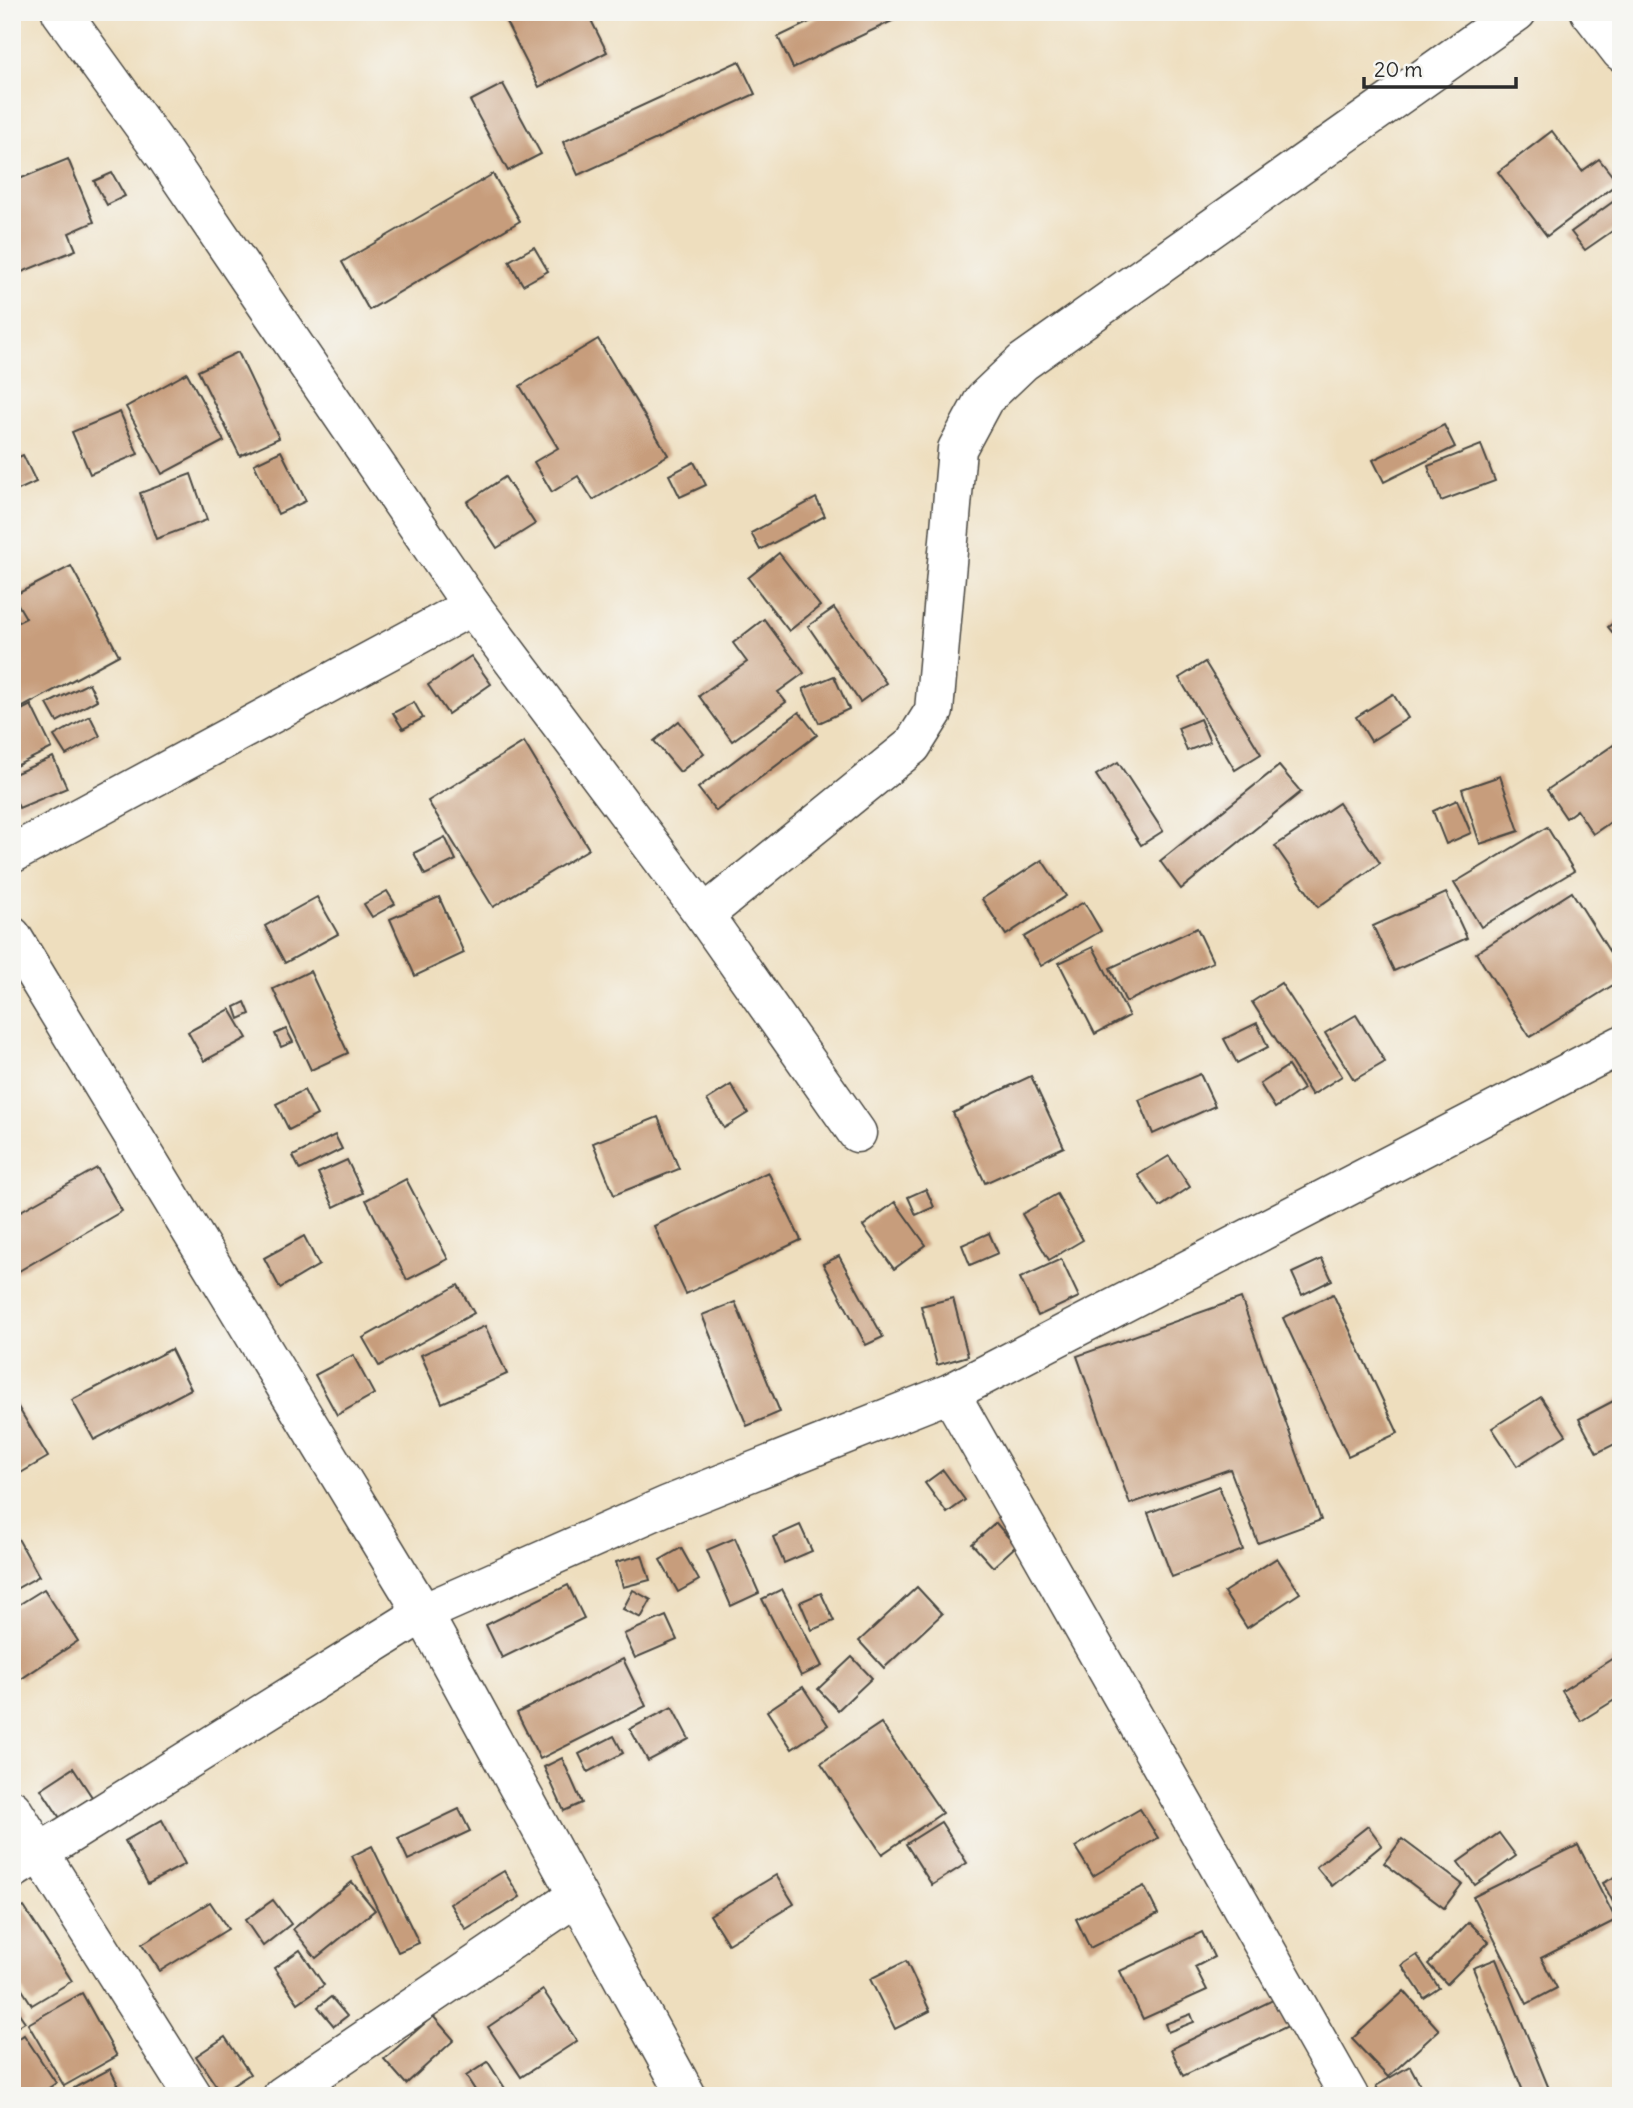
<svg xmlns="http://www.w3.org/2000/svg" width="1633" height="2108" viewBox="0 0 1633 2108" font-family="Delius,sans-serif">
<rect width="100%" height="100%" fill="#f6f6f2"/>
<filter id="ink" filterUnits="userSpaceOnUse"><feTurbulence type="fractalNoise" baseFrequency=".0143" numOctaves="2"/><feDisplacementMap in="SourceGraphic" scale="14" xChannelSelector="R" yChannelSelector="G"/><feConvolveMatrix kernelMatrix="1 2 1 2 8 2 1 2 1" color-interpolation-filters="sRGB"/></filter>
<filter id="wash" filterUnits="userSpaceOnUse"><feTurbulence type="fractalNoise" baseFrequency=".00686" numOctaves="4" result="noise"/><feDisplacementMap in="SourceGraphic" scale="28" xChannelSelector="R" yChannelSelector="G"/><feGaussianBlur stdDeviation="1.57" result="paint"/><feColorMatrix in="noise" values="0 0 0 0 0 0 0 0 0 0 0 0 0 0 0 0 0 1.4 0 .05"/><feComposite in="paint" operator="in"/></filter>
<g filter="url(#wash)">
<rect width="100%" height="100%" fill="#eedebe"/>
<g id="blocks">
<g fill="#c79d7b">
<polygon points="501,12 587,12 607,52 539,87"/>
<polygon points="830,12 911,12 793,68 778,37"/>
<polygon points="739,61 755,94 578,175 563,142"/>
<polygon points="503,84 541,154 508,171 470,101"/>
<polygon points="1552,131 1582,171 1599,159 1618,183 1547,236 1498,172"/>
<polygon points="68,159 94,222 69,233 76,250 12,276 12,182"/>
<polygon points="112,173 125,196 107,205 94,181"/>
<polygon points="493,174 520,221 369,310 342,262"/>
<polygon points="1621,196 1621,225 1585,250 1571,232"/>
<polygon points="534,247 548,271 523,285 509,261"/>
<polygon points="598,339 668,455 593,500 578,476 552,492 534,462 558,448 520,386"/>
<polygon points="238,352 279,438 240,456 198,371"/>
<polygon points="187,373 224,441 162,474 126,407"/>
<polygon points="120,412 138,454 90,474 72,432"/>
<polygon points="1444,425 1455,447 1384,482 1373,460"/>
<polygon points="1481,445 1495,481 1441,501 1428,466"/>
<polygon points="281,451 306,501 278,514 254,464"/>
<polygon points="23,455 36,482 12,493 12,460"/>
<polygon points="694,462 706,485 680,497 669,475"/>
<polygon points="191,474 207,520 156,539 140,493"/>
<polygon points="505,477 535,524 497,548 467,502"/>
<polygon points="816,498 825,516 760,550 751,533"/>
<polygon points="779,553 820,606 789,631 748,578"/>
<polygon points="71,566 119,655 12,713 12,625 26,618 13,596"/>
<polygon points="834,608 886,683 860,702 808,626"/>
<polygon points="1621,617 1621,643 1608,627"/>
<polygon points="764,619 804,673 778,692 786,702 732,741 699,696 747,662 733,643"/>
<polygon points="471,656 491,684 448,714 428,685"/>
<polygon points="1205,662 1261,754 1235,770 1179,678"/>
<polygon points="834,676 849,709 819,723 803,689"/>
<polygon points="89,683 97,700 57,722 47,704"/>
<polygon points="1393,694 1408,718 1371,741 1356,717"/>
<polygon points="414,702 423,718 403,729 393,713"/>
<polygon points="31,705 52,748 12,768 12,715"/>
<polygon points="799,712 817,735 716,811 698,788"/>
<polygon points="90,716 100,736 66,755 54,736"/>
<polygon points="1200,719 1210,742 1187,751 1178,728"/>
<polygon points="679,721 704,753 680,772 654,741"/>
<polygon points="1621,740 1621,815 1593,834 1577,810 1566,818 1547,790"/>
<polygon points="524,742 589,849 493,907 428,801"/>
<polygon points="53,757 67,788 19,808 12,792 12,775"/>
<polygon points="1118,762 1163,831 1141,845 1096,775"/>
<polygon points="1279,766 1301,792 1181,889 1160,861"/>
<polygon points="1500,776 1519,831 1480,844 1462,789"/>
<polygon points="1457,800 1471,833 1446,844 1433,811"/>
<polygon points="1339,803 1380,863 1318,907 1275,846"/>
<polygon points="1547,827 1574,871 1481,927 1454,883"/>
<polygon points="445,837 456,860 425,875 414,853"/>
<polygon points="1042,860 1066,896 1006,935 982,899"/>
<polygon points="387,891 395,904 372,917 364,904"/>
<polygon points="1572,892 1621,970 1621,980 1530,1037 1476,953"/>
<polygon points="1446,893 1467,938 1394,971 1373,926"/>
<polygon points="317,897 338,934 285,963 265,926"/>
<polygon points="439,897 464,953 415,976 390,919"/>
<polygon points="1084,902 1101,931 1041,966 1024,937"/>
<polygon points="1197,928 1213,962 1126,1002 1110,968"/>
<polygon points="1093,947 1129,1016 1095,1034 1059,963"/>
<polygon points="310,971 348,1053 311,1070 273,989"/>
<polygon points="1281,983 1342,1076 1312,1095 1252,1002"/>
<polygon points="245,1002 250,1014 239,1019 235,1007"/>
<polygon points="230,1009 247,1038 204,1061 188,1032"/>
<polygon points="1356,1015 1385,1062 1354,1080 1325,1033"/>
<polygon points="1257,1023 1268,1047 1237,1063 1224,1039"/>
<polygon points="286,1029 293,1042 281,1047 275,1034"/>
<polygon points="1288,1066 1303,1089 1275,1108 1260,1084"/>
<polygon points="1200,1074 1215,1106 1153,1134 1139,1100"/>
<polygon points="1031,1076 1064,1147 985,1183 953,1113"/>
<polygon points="731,1085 748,1113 724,1128 707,1100"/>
<polygon points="304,1090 317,1115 289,1130 276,1104"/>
<polygon points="658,1117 679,1169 614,1195 593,1143"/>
<polygon points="335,1135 342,1149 300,1170 293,1156"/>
<polygon points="1169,1156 1190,1187 1160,1207 1138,1175"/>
<polygon points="347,1160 363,1193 334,1207 318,1173"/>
<polygon points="97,1168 122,1211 12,1275 12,1216"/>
<polygon points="768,1172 801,1240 686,1294 654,1226"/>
<polygon points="406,1179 448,1259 407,1280 366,1200"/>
<polygon points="926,1189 934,1207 916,1215 908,1197"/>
<polygon points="1057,1194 1083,1240 1049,1260 1022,1214"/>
<polygon points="895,1202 926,1245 894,1269 863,1226"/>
<polygon points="989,1233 998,1253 970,1265 962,1245"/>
<polygon points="304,1236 319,1265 280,1288 264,1258"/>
<polygon points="839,1256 883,1337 866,1345 823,1264"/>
<polygon points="1061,1259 1079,1297 1038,1316 1020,1278"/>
<polygon points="1322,1259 1332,1280 1302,1295 1292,1273"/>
<polygon points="458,1285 474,1313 379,1366 363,1338"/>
<polygon points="1333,1294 1398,1433 1348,1456 1283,1318"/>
<polygon points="953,1298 968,1356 937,1365 921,1306"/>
<polygon points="1241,1298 1321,1520 1258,1543 1230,1469 1130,1504 1077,1356"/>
<polygon points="735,1302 780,1412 747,1426 702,1315"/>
<polygon points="485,1326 507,1374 442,1403 421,1355"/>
<polygon points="171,1349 191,1389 94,1440 72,1400"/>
<polygon points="353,1355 374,1394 337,1415 315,1375"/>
<polygon points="12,1397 48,1457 12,1478"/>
<polygon points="1541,1397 1566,1435 1517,1466 1492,1428"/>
<polygon points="1621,1397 1621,1441 1597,1453 1579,1419"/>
<polygon points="943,1470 965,1500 947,1513 925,1483"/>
<polygon points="1219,1486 1243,1550 1172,1577 1148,1513"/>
<polygon points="996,1523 1016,1546 993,1567 972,1544"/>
<polygon points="800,1525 812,1551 784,1563 773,1537"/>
<polygon points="12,1528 39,1576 12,1591"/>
<polygon points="735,1538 759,1593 731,1606 707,1550"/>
<polygon points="681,1548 699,1580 678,1592 660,1560"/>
<polygon points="642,1555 650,1580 623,1587 616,1562"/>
<polygon points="1277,1558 1300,1593 1247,1628 1224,1592"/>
<polygon points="568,1585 584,1618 502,1658 486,1625"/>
<polygon points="917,1587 942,1614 884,1668 859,1641"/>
<polygon points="44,1589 78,1641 21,1679 12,1666 12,1609"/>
<polygon points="782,1589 822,1666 801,1676 762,1599"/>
<polygon points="633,1590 651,1600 641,1618 623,1609"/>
<polygon points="821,1593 834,1621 812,1630 800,1602"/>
<polygon points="666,1616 677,1640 635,1658 624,1634"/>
<polygon points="1621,1653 1621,1696 1581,1721 1562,1691"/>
<polygon points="852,1657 872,1678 838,1710 818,1689"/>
<polygon points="623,1659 646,1706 540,1759 517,1713"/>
<polygon points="803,1687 828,1725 792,1749 767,1711"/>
<polygon points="672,1707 689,1739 648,1761 630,1729"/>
<polygon points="881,1723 942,1813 882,1854 821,1763"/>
<polygon points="614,1736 623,1753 588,1772 579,1754"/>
<polygon points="562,1758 582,1803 564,1811 544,1767"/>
<polygon points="73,1768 92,1797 60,1818 41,1789"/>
<polygon points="459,1809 470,1831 408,1860 398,1838"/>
<polygon points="1140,1809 1158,1838 1093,1876 1075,1847"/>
<polygon points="162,1820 185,1864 148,1884 125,1841"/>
<polygon points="941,1822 967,1863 932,1885 906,1844"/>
<polygon points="1368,1826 1382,1845 1332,1886 1316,1867"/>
<polygon points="1499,1833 1516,1856 1475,1885 1458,1862"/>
<polygon points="1402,1839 1462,1884 1444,1908 1384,1863"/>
<polygon points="1578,1845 1616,1920 1541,1958 1557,1988 1527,2004 1473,1897"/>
<polygon points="372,1846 419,1943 398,1952 352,1856"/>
<polygon points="504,1871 520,1897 466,1930 450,1904"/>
<polygon points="1621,1874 1621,1917 1603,1883"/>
<polygon points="776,1875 794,1904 728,1944 710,1915"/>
<polygon points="352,1882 375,1910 316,1958 293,1929"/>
<polygon points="1144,1886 1158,1914 1090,1948 1076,1919"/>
<polygon points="273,1900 291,1924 263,1946 245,1920"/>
<polygon points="210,1902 228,1929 160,1971 142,1944"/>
<polygon points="24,1907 72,1981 32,2005 12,1974 12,1914"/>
<polygon points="1469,1922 1489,1942 1447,1984 1428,1964"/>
<polygon points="1202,1932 1214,1957 1195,1967 1207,1990 1143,2019 1120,1971"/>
<polygon points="300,1950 324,1985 298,2003 274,1968"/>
<polygon points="1417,1955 1439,1988 1424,1998 1402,1965"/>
<polygon points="1496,1959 1552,2096 1525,2096 1473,1968"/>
<polygon points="906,1961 930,2011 895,2029 870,1979"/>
<polygon points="543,1990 577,2041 521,2077 488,2027"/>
<polygon points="1404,1991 1439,2030 1388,2077 1352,2039"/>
<polygon points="82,1993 117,2056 64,2086 28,2024"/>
<polygon points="331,1997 347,2016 334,2026 318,2007"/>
<polygon points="1275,1999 1288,2026 1183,2076 1171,2049"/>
<polygon points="12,2003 25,2022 12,2030"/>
<polygon points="1191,2014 1194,2022 1168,2032 1165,2024"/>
<polygon points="433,2016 454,2040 406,2084 384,2059"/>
<polygon points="24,2035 56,2083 37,2096 12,2096 12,2043"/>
<polygon points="225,2037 250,2074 221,2093 196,2056"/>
<polygon points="488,2062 510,2096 479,2096 466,2076"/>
<polygon points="1410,2066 1426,2096 1382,2096 1376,2086"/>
<polygon points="110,2069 124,2096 78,2096 74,2088"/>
</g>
</g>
</g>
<g filter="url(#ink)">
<use href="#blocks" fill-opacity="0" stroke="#484641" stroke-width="2"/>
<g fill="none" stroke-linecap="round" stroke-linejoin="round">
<g stroke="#484641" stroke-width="41">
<g id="minor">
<polyline points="61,12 166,157 472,606 704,915 857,1133"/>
<polyline points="1590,12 1621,52"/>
<polyline points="12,854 472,606"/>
<polyline points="704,915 912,746 934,711 957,449 984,399 1023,362 1517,12"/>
<polyline points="12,936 423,1613 687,2096"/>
<polyline points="950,1393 1349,2096"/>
<polyline points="12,1809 193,2096"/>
<polyline points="12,1870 423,1613 668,1505 950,1393 1621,1045"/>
<polyline points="282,2096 577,1896"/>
</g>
</g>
<use href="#minor" stroke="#fff" stroke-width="38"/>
</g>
</g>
<rect width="1633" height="2108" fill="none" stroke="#f6f6f2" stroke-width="42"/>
<path d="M1364 77v10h152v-10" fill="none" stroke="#2b2b2b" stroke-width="3.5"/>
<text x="1374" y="77" font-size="21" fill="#2b2b2b" stroke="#f6f6f2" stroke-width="5" paint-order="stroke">20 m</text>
</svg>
